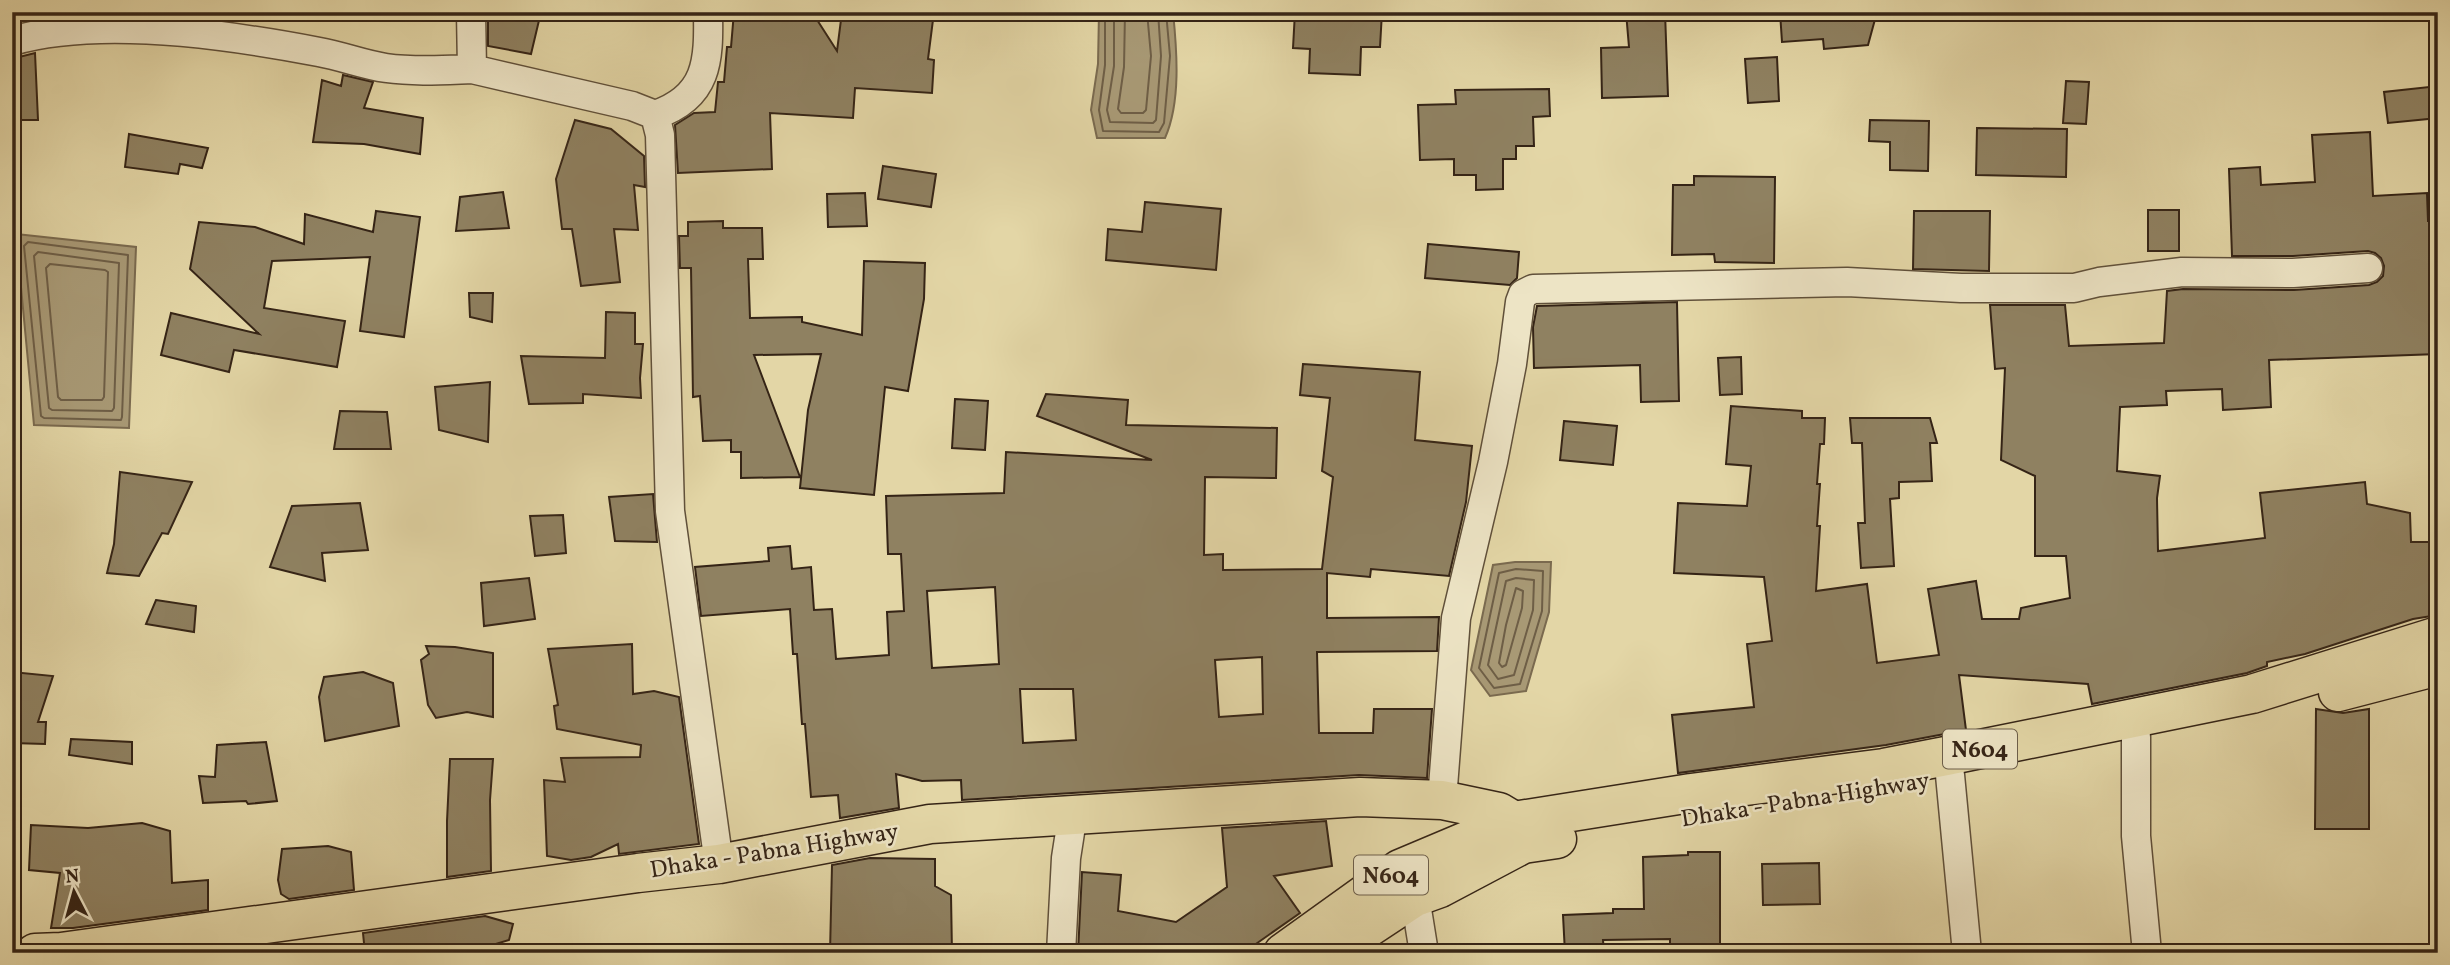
<svg xmlns="http://www.w3.org/2000/svg" width="2450" height="965" viewBox="0 0 2450 965" font-family="Vollkorn,serif">
  <rect width="100%" height="100%" fill="#e3d6a6"/>
  <filter id="stains"><feTurbulence type="fractalNoise" baseFrequency=".00286" numOctaves="4"/><feColorMatrix values="0 0 0 0 .2 0 0 0 0 .09 0 0 0 0 .02 0 0 0 .5 -.17"/></filter>
  <radialGradient id="worn" r=".72"><stop offset=".6" stop-color="#630" stop-opacity="0"/><stop offset="1" stop-color="#630" stop-opacity=".3"/></radialGradient>
  <path fill="#a89975" stroke="#7a6a4f" stroke-width="2" d="M 1099,12 L 1173,12 C 1177,51 1181,102 1165,138 L 1097,138 L 1091,110 L 1098,64 Z
    M 16,234 L 136,247 L 129,428 L 34,425 Z
    M 1515,562 L 1551,562 L 1549,612 L 1526,691 L 1490,696 L 1471,670 L 1493,565 Z"/>
  <g fill="none" stroke-linecap="round" stroke-linejoin="round">
    <path stroke="#6e5e46" stroke-width="2" d="M 1105,12 L 1105,65 L 1099,110 L 1103,131 L 1159,132 L 1164,123 L 1170,56 L 1166,12
      M 1114,12 L 1114,66 L 1107,110 L 1110,122 L 1153,123 L 1156,120 L 1161,56 L 1158,12
      M 1125,12 L 1124,67 L 1118,109 L 1121,113 L 1143,113 L 1146,110 L 1151,56 L 1147,12
      M 28,242 L 128,255 L 122,417 L 121,420 L 44,418 L 41,416 L 24,246 Z
      M 38,252 L 119,263 L 114,408 L 112,411 L 52,410 L 49,408 L 34,256 Z
      M 50,264 L 105,270 L 108,272 L 104,397 L 102,400 L 61,400 L 58,397 L 46,268 Z
      M 1516,569 L 1543,571 L 1542,611 L 1520,684 L 1494,688 L 1479,668 L 1499,573 Z
      M 1516,578 L 1534,580 L 1533,610 L 1514,675 L 1498,679 L 1488,665 L 1506,581 Z
      M 1516,588 L 1523,591 L 1522,608 L 1506,665 L 1502,667 L 1499,663 L 1506,625 Z"/>
  </g>
  <path fill="#8f8161" stroke="#352416" stroke-width="2" fill-rule="evenodd" d="M 488,12 L 541,12 L 531,54 L 488,46 Z
    M 734,12 L 812,12 L 837,51 L 842,12 L 934,12 L 928,59 L 934,60 L 932,93 L 855,88 L 853,118 L 770,113 L 772,169 L 678,173 L 675,125 L 694,113 L 715,112 L 718,82 L 724,82 L 727,47 L 731,47 Z
    M 1295,12 L 1382,12 L 1380,47 L 1361,47 L 1360,75 L 1309,73 L 1310,49 L 1293,48 Z
    M 1626,12 L 1665,12 L 1668,96 L 1602,98 L 1601,48 L 1629,47 Z
    M 1780,12 L 1877,12 L 1868,45 L 1824,49 L 1823,39 L 1782,42 Z
    M 35,53 L 38,120 L 12,120 L 12,73 L 17,72 L 19,57 Z
    M 1777,57 L 1779,101 L 1748,103 L 1745,59 Z
    M 343,75 L 373,82 L 364,108 L 423,118 L 420,154 L 364,144 L 313,142 L 322,80 L 341,86 Z
    M 2066,81 L 2089,82 L 2086,124 L 2063,123 Z
    M 2438,86 L 2438,118 L 2388,123 L 2384,92 Z
    M 1549,89 L 1550,116 L 1533,117 L 1534,146 L 1516,146 L 1516,159 L 1503,159 L 1503,189 L 1476,190 L 1476,175 L 1454,175 L 1454,159 L 1420,160 L 1418,105 L 1456,104 L 1455,90 Z
    M 575,120 L 611,129 L 644,156 L 645,187 L 634,185 L 638,230 L 614,229 L 620,282 L 581,286 L 572,229 L 562,229 L 556,179 Z
    M 1870,120 L 1929,121 L 1928,171 L 1890,170 L 1890,142 L 1869,141 Z
    M 1977,128 L 2067,129 L 2066,177 L 1976,175 Z
    M 2370,132 L 2373,196 L 2427,193 L 2428,221 L 2438,221 L 2438,354 L 2269,360 L 2271,407 L 2223,410 L 2222,389 L 2166,391 L 2167,405 L 2120,407 L 2117,471 L 2160,476 L 2157,498 L 2158,551 L 2265,538 L 2260,493 L 2365,482 L 2367,504 L 2410,513 L 2411,542 L 2438,542 L 2438,615 L 2413,619 L 2305,654 L 2267,662 L 2267,666 L 2247,673 L 2092,704 L 2088,684 L 1959,675 L 1966,730 L 1886,745 L 1678,773 L 1672,715 L 1754,707 L 1747,644 L 1772,641 L 1764,577 L 1674,573 L 1678,503 L 1747,506 L 1751,466 L 1726,464 L 1731,406 L 1802,411 L 1802,418 L 1825,418 L 1824,444 L 1820,444 L 1817,484 L 1820,484 L 1817,526 L 1820,526 L 1816,591 L 1867,584 L 1877,663 L 1939,655 L 1928,589 L 1976,581 L 1982,619 L 2019,619 L 2021,608 L 2070,598 L 2066,556 L 2035,556 L 2035,476 L 2001,460 L 2005,368 L 1995,369 L 1990,305 L 2065,305 L 2069,346 L 2164,343 L 2167,291 L 2183,289 L 2294,290 L 2369,285 L 2377,282 L 2383,276 L 2384,266 L 2381,258 L 2375,253 L 2368,251 L 2293,256 L 2232,256 L 2229,169 L 2260,167 L 2261,185 L 2315,182 L 2312,135 Z
    M 129,134 L 208,148 L 202,168 L 180,164 L 178,174 L 125,167 Z
    M 883,166 L 936,174 L 931,207 L 878,199 Z
    M 1694,176 L 1775,177 L 1774,263 L 1715,262 L 1714,254 L 1672,255 L 1673,185 L 1694,185 Z
    M 503,192 L 509,228 L 456,231 L 460,197 Z
    M 865,193 L 867,226 L 828,227 L 827,194 Z
    M 1145,202 L 1221,209 L 1216,270 L 1106,260 L 1108,229 L 1142,232 Z
    M 2148,210 L 2179,210 L 2179,251 L 2148,251 Z
    M 376,211 L 420,217 L 404,337 L 360,331 L 370,257 L 272,261 L 264,308 L 345,321 L 337,367 L 234,350 L 229,372 L 161,355 L 171,313 L 259,334 L 190,269 L 199,222 L 255,227 L 304,244 L 305,214 L 373,232 Z
    M 1914,211 L 1990,211 L 1989,271 L 1913,269 Z
    M 723,221 L 723,228 L 762,228 L 763,259 L 748,259 L 750,318 L 802,317 L 802,322 L 862,335 L 864,261 L 925,263 L 924,299 L 908,391 L 885,387 L 874,495 L 800,488 L 808,410 L 821,354 L 754,355 L 800,477 L 741,478 L 741,452 L 731,452 L 731,440 L 703,441 L 700,396 L 693,397 L 691,268 L 680,268 L 679,236 L 688,236 L 688,222 Z
    M 1428,244 L 1519,252 L 1517,278 L 1510,285 L 1425,278 Z
    M 469,293 L 493,293 L 492,322 L 470,317 Z
    M 1677,302 L 1679,401 L 1641,402 L 1640,365 L 1534,368 L 1533,327 L 1537,306 Z
    M 606,312 L 635,313 L 635,344 L 643,344 L 640,378 L 641,398 L 583,394 L 583,403 L 529,404 L 521,356 L 605,358 Z
    M 1741,357 L 1742,394 L 1720,395 L 1718,358 Z
    M 1303,364 L 1420,372 L 1415,440 L 1472,446 L 1466,502 L 1449,576 L 1371,569 L 1370,577 L 1327,573 L 1327,618 L 1439,617 L 1437,651 L 1317,652 L 1319,733 L 1373,733 L 1374,709 L 1432,709 L 1427,778 L 1359,775 L 962,800 L 961,780 L 922,781 L 896,774 L 899,808 L 840,818 L 838,795 L 811,797 L 805,724 L 802,724 L 797,654 L 793,654 L 790,609 L 701,616 L 695,567 L 769,561 L 768,548 L 790,546 L 792,569 L 811,567 L 814,610 L 832,609 L 836,659 L 889,655 L 887,612 L 904,611 L 901,554 L 888,554 L 886,496 L 1004,493 L 1006,452 L 1152,460 L 1037,416 L 1046,394 L 1128,400 L 1126,425 L 1277,428 L 1276,478 L 1205,477 L 1204,555 L 1223,554 L 1223,570 L 1322,569 L 1333,477 L 1322,471 L 1330,398 L 1300,395 ZM 995,587 L 999,664 L 932,668 L 927,591 ZM 1262,657 L 1263,714 L 1219,717 L 1215,660 ZM 1020,689 L 1073,689 L 1076,740 L 1023,743 Z
    M 490,382 L 488,442 L 439,430 L 435,387 Z
    M 955,399 L 988,401 L 985,450 L 952,448 Z
    M 340,411 L 387,412 L 391,449 L 334,449 Z
    M 1850,418 L 1930,418 L 1937,443 L 1930,443 L 1932,481 L 1899,482 L 1899,498 L 1890,499 L 1894,566 L 1861,568 L 1858,523 L 1865,523 L 1862,443 L 1852,443 Z
    M 1564,421 L 1617,426 L 1613,465 L 1560,460 Z
    M 120,472 L 192,482 L 168,534 L 162,533 L 139,576 L 107,573 L 114,544 Z
    M 653,494 L 657,542 L 615,541 L 609,497 Z
    M 360,503 L 368,550 L 322,553 L 325,581 L 270,567 L 292,506 Z
    M 563,515 L 566,553 L 535,556 L 530,516 Z
    M 529,578 L 535,619 L 484,626 L 481,583 Z
    M 156,600 L 196,606 L 194,632 L 146,624 Z
    M 632,644 L 633,694 L 654,691 L 679,697 L 699,844 L 619,854 L 618,844 L 591,857 L 571,860 L 547,856 L 544,780 L 565,782 L 561,758 L 640,757 L 641,745 L 557,729 L 554,706 L 558,705 L 548,649 Z
    M 426,646 L 455,647 L 493,653 L 493,717 L 467,712 L 436,718 L 428,705 L 421,660 L 429,654 Z
    M 12,672 L 53,676 L 38,722 L 46,722 L 45,744 L 12,743 Z
    M 363,672 L 393,683 L 399,726 L 325,741 L 319,697 L 324,677 Z
    M 2316,709 L 2343,713 L 2369,709 L 2369,829 L 2315,829 Z
    M 71,739 L 132,742 L 132,764 L 69,755 Z
    M 266,742 L 277,801 L 248,804 L 246,801 L 203,803 L 199,776 L 215,777 L 217,745 Z
    M 450,759 L 493,759 L 490,800 L 491,871 L 447,877 L 447,821 Z
    M 1326,821 L 1332,866 L 1274,876 L 1300,913 L 1243,953 L 1078,953 L 1082,872 L 1121,875 L 1118,911 L 1176,922 L 1227,887 L 1222,828 Z
    M 142,823 L 170,831 L 172,883 L 208,880 L 208,910 L 73,928 L 51,928 L 60,873 L 29,870 L 31,825 L 88,828 Z
    M 328,846 L 351,852 L 354,890 L 289,899 L 281,894 L 278,880 L 282,849 Z
    M 1688,852 L 1720,852 L 1720,953 L 1670,953 L 1670,939 L 1603,940 L 1604,953 L 1565,953 L 1563,915 L 1613,913 L 1613,909 L 1644,909 L 1643,857 L 1688,855 Z
    M 870,858 L 935,859 L 935,886 L 951,895 L 952,953 L 830,953 L 832,865 Z
    M 1819,863 L 1820,904 L 1763,905 L 1762,864 Z
    M 485,916 L 513,924 L 509,940 L 489,946 L 488,953 L 365,953 L 363,933 Z"/>
  <g fill="none" stroke-linecap="round" stroke-linejoin="round">
    <g stroke="#60503a" stroke-width="31">
      <path id="minor" d="M 471,12 L 472,69 L 632,106 L 655,115 L 660,135 L 670,511 L 719,864
        M 12,41 C 98,16 231,35 319,52 C 342,56 364,65 386,68 C 414,72 444,70 472,69
        M 655,115 C 708,97 709,61 708,12
        M 2136,737 L 2136,836 L 2147,953
        M 1950,775 L 1967,953
        M 1442,800 L 1456,618 L 1493,462 L 1512,364 L 1520,302 L 1523,294 L 1533,289 L 1847,282 L 1961,288 L 2074,288 L 2099,282 L 2182,272 L 2293,273 L 2368,268
        M 1415,897 L 1424,953
        M 1061,953 L 1066,858 L 1073,813"/>
    </g>
    <g stroke="#352416" stroke-width="41">
      <path id="primary" d="M 35,953 L 61,952 L 638,873 L 719,864 L 930,824 L 1360,797 L 1442,800 L 1499,812 L 1514,821 L 1523,844"/>
    </g>
    <g stroke="#352416" stroke-width="41">
      <path id="trunk" d="M 2338,692 L 2438,666
        M 1283,953 L 1400,869 L 1514,821 L 1691,793 L 1884,768 L 1946,756 L 2252,694 L 2438,636
        M 1330,953 L 1415,897 L 1440,888 L 1523,844 L 1557,839"/>
    </g>
    <use href="#minor" stroke="#ede4c5" stroke-width="28"/>
    <use href="#primary" stroke="#e3d6a6" stroke-width="38"/>
    <use href="#trunk" stroke="#e3d6a6" stroke-width="38"/>
  </g>
  <g text-anchor="middle" stroke-width="5" stroke-linejoin="round" paint-order="stroke">
    <g fill="#ede4c5" stroke="#6c5e4a" stroke-width="2">
      <rect x="1943" y="729.5" width="74" height="39" rx="5"/>
      <rect x="1354" y="855.5" width="74" height="39" rx="5"/>
    </g>
    <g font-size="23" font-weight="bold" fill="#352416">
      <text x="1980" y="757">N604</text>
      <text x="1391" y="883">N604</text>
    </g>
    <g font-size="24" fill="#352416" stroke="#ede4c5">
      <text transform="translate(1805 799) rotate(-9)" y="8">Dhaka - Pabna Highway</text>
      <text transform="translate(774 850) rotate(-9)" y="8">Dhaka - Pabna Highway</text>
    </g>
  </g>
  <rect width="2450" height="965" fill="none" stroke="#e3d6a6" stroke-width="42"/>
  <rect x="14" y="14" width="2422" height="937" fill="none" stroke="#352416" stroke-width="3.5"/>
  <rect x="21" y="21" width="2408" height="923" fill="none" stroke="#352416" stroke-width="2"/>
  <g transform="translate(74 892) rotate(354)" stroke="#ede4c5" stroke-width="5" paint-order="stroke">
  <path d="M0-5L12 26L0 18L-12 26Z" fill="#352416"/>
  <text y="-10" font-size="19" font-weight="bold" text-anchor="middle" fill="#352416">N</text>
  </g>
  <rect width="100%" height="100%" filter="url(#stains)"/>
  <rect width="100%" height="100%" fill="url(#worn)"/>
</svg>
